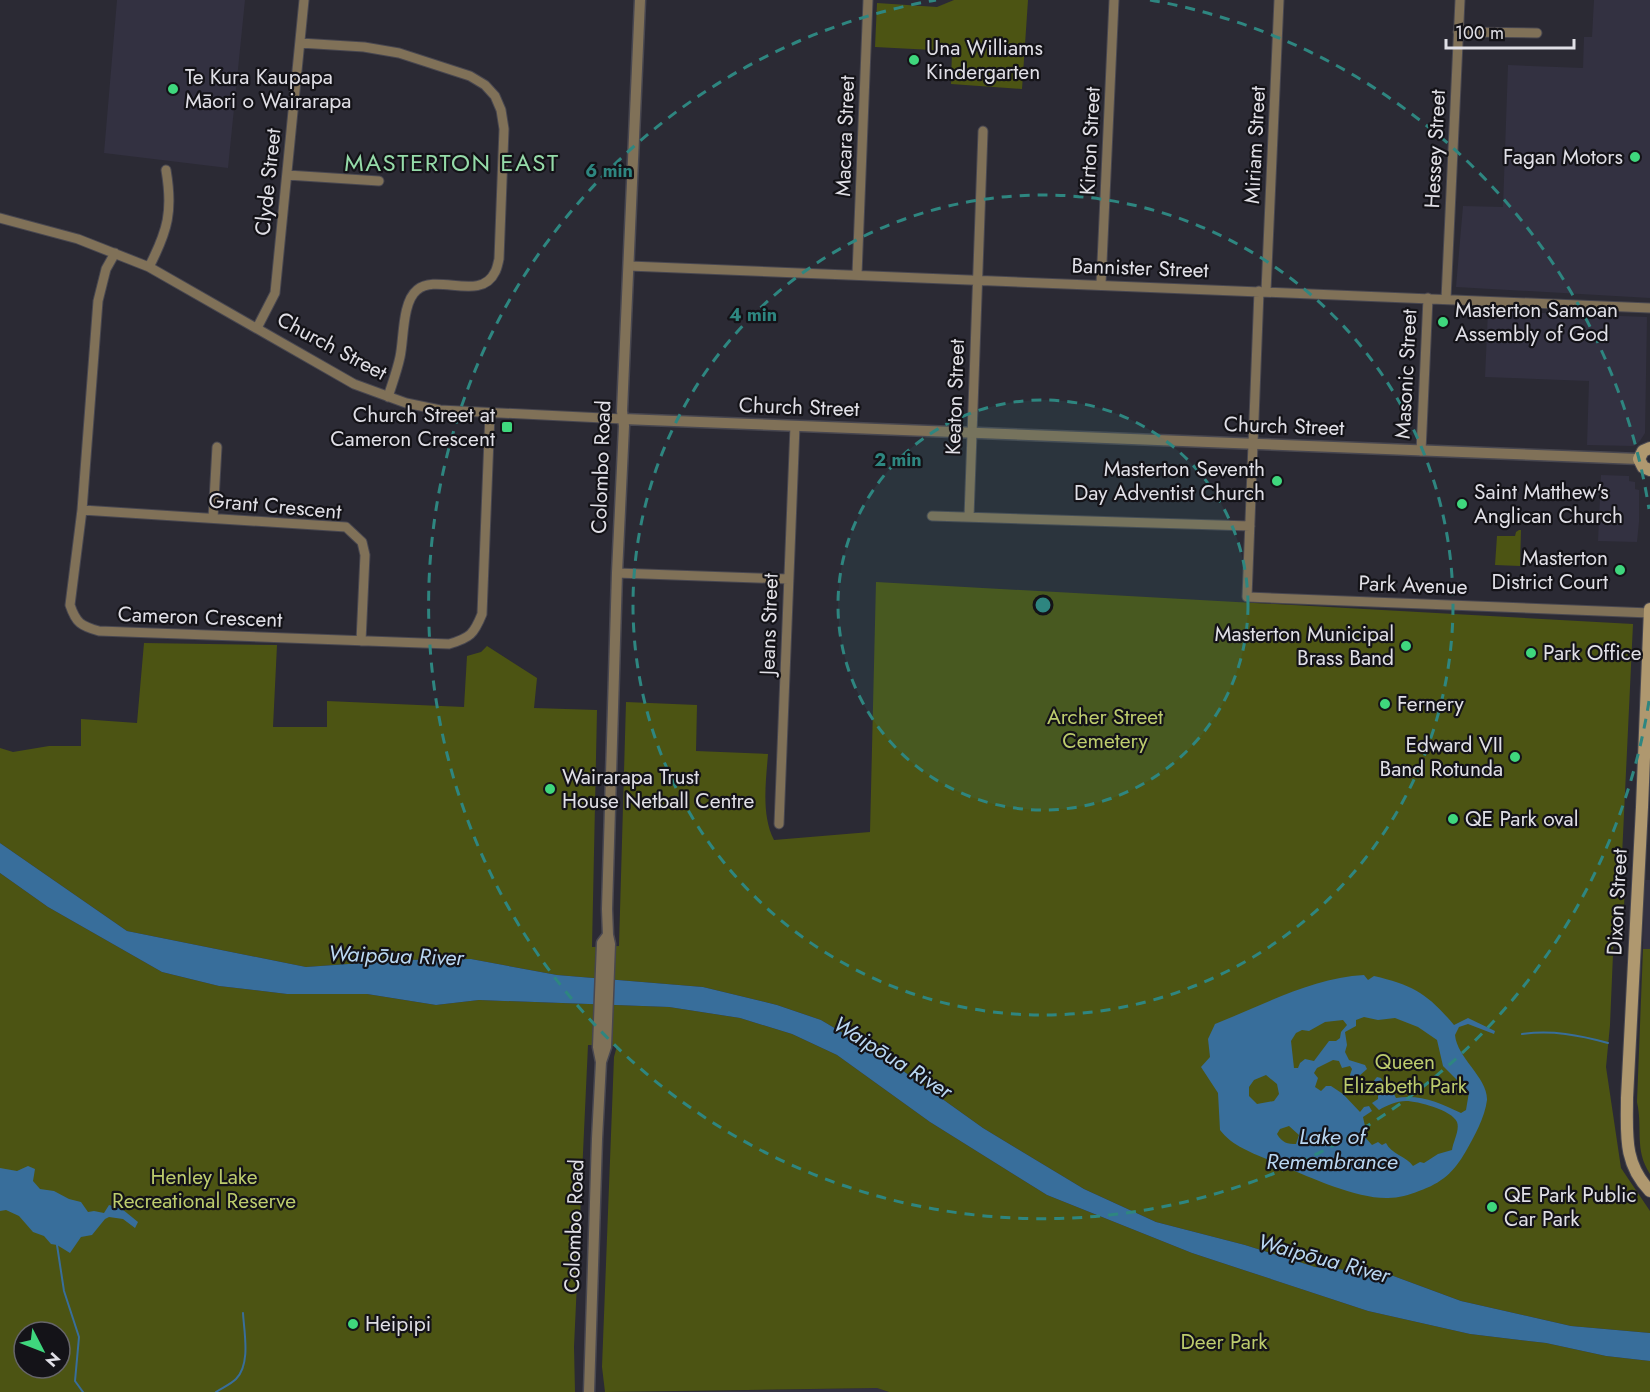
<svg xmlns="http://www.w3.org/2000/svg" width="1650" height="1392" viewBox="0 0 1650 1392" font-family="Jost,sans-serif">
  <rect width="100%" height="100%" fill="#2b2a34"/>
  <path fill="#333141" d="M 117,0 L 245,0 L 228,168 L 104,153 Z
    M 1594,0 L 1650,0 L 1650,298 L 1456,287 L 1463,206 L 1503,207 L 1508,65 L 1583,68 L 1584,37 L 1592,37 Z
    M 1488,311 L 1647,317 L 1645,433 L 1640,441 L 1634,446 L 1587,445 L 1589,381 L 1485,377 Z
    M 1601,475 L 1629,476 L 1629,481 L 1635,482 L 1635,489 L 1639,490 L 1639,522 L 1637,542 L 1598,541 Z
    M 1644,880 L 1650,880 L 1650,949 L 1643,949 Z
    M 877,1388 L 889,1392 L 683,1392 Z"/>
  <path fill="#4c5413" fill-rule="evenodd" d="M 954,0 L 1028,0 L 1022,89 L 951,84 L 952,51 L 875,47 L 877,3 L 937,7 Z
    M 1519,530 L 1521,530 L 1520,566 L 1495,565 L 1497,536 L 1515,536 L 1516,532 Z
    M 876,582 L 1633,624 L 1621,877 L 1625,882 L 1624,907 L 1615,907 L 1610,1025 L 1606,1067 L 1621,1168 L 1650,1211 L 1650,1333 L 1571,1326 L 1461,1301 L 1388,1274 L 1315,1267 L 1245,1245 L 1156,1222 L 1084,1189 L 983,1128 L 885,1058 L 821,1020 L 777,1005 L 703,987 L 557,975 L 471,959 L 405,960 L 306,967 L 127,931 L 0,843 L 0,748 L 13,752 L 49,746 L 81,746 L 81,719 L 137,723 L 144,643 L 277,645 L 273,727 L 327,727 L 327,701 L 464,707 L 467,656 L 481,652 L 487,646 L 537,678 L 534,708 L 597,710 L 592,947 L 619,946 L 626,702 L 697,705 L 696,751 L 768,754 C 766,781 761,815 774,840 L 870,832 Z
    M 0,873 L 48,907 L 162,972 L 219,986 L 287,994 L 367,994 L 436,1005 L 479,1000 L 669,1007 L 740,1018 L 792,1034 L 837,1055 L 930,1122 L 1047,1195 L 1192,1253 L 1368,1311 L 1470,1334 L 1546,1343 L 1606,1356 L 1650,1361 L 1650,1392 L 889,1392 L 877,1388 L 605,1392 L 602,1367 L 614,1057 L 617,1046 L 588,1045 L 574,1347 L 575,1392 L 0,1392 ZM 24,1332 L 60,1332 L 60,1368 L 24,1368 Z
    M 1643,949 L 1650,949 L 1650,1174 C 1634,1149 1643,1129 1637,1102 Z"/>
  <path fill="#386e9b" fill-rule="evenodd" d="M 0,843 L 127,931 L 306,967 L 405,960 L 471,959 L 557,975 L 703,987 L 777,1005 L 821,1020 L 885,1058 L 983,1128 L 1084,1189 L 1156,1222 L 1245,1245 L 1315,1267 L 1388,1274 L 1461,1301 L 1571,1326 L 1650,1333 L 1650,1361 L 1606,1356 L 1546,1343 L 1470,1334 L 1368,1311 L 1192,1253 L 1047,1195 L 930,1122 L 837,1055 L 792,1034 L 740,1018 L 669,1007 L 479,1000 L 436,1005 L 367,994 L 287,994 L 219,986 L 162,972 L 48,907 L 0,873 Z
    M 1364,975 L 1368,980 L 1374,976 C 1413,985 1428,994 1454,1025 L 1468,1018 L 1495,1031 L 1494,1034 L 1468,1024 L 1459,1027 L 1455,1035 C 1457,1058 1488,1078 1487,1100 C 1485,1117 1474,1137 1466,1151 C 1454,1172 1442,1183 1419,1191 C 1409,1195 1399,1198 1388,1198 C 1358,1199 1311,1178 1283,1166 C 1262,1156 1234,1149 1220,1130 L 1218,1093 L 1201,1067 L 1210,1057 L 1208,1039 L 1215,1024 C 1263,1005 1312,978 1364,975 ZM 1364,1017 L 1378,1020 L 1395,1018 L 1418,1027 L 1437,1040 L 1443,1066 L 1469,1092 L 1466,1110 L 1461,1113 C 1440,1103 1420,1094 1396,1098 L 1394,1094 L 1388,1092 L 1381,1078 L 1377,1077 L 1372,1083 L 1378,1086 L 1378,1099 L 1372,1103 L 1379,1110 C 1385,1106 1397,1101 1406,1101 C 1417,1101 1452,1110 1457,1122 C 1460,1130 1453,1142 1452,1150 L 1438,1154 L 1424,1163 L 1420,1162 L 1413,1166 C 1406,1156 1391,1154 1386,1143 L 1382,1145 L 1378,1142 L 1372,1145 L 1364,1136 L 1366,1131 L 1363,1117 L 1372,1111 L 1369,1106 L 1364,1107 L 1360,1112 L 1343,1094 L 1331,1086 L 1326,1086 L 1321,1091 L 1315,1087 L 1318,1078 L 1314,1073 L 1317,1068 L 1333,1060 L 1339,1061 L 1342,1068 L 1350,1066 L 1352,1069 L 1349,1078 L 1358,1077 L 1367,1069 L 1365,1065 L 1349,1060 L 1345,1052 L 1347,1045 L 1345,1032 L 1356,1026 L 1356,1020 ZM 1343,1020 L 1347,1025 L 1341,1032 L 1340,1038 L 1336,1041 L 1329,1041 L 1314,1061 L 1305,1059 L 1300,1063 L 1298,1068 L 1294,1068 L 1291,1041 L 1296,1033 L 1302,1030 L 1309,1031 L 1325,1022 ZM 1266,1075 L 1277,1084 L 1279,1094 L 1274,1101 L 1257,1104 L 1249,1096 L 1249,1087 L 1254,1080 ZM 1289,1126 L 1299,1135 L 1296,1144 C 1288,1144 1282,1143 1277,1134 L 1280,1129 Z
    M 28,1166 L 35,1169 L 33,1181 L 40,1189 L 54,1191 L 69,1199 L 81,1202 L 88,1212 L 94,1211 L 104,1213 L 109,1205 L 122,1209 L 138,1222 L 135,1228 L 123,1219 L 109,1217 L 105,1219 L 92,1235 L 81,1237 L 70,1253 L 57,1245 L 51,1244 L 44,1236 L 33,1232 L 19,1216 L 6,1210 L 0,1211 L 0,1168 L 17,1171 Z"/>
  <g fill="none" stroke-linecap="round" stroke-linejoin="round">
    <path stroke="#386e9b" stroke-width="2" d="M 1522,1034 C 1552,1030 1579,1035 1608,1043
      M 57,1245 L 64,1291 L 79,1337 L 75,1381 L 83,1392
      M 216,1392 C 222,1388 231,1384 236,1379 C 251,1364 244,1332 243,1313"/>
    <g stroke="#484750" stroke-width="11">
      <path id="minor" d="M 1458,32 L 1537,33
        M 300,43 L 364,47 L 399,53 L 470,76 L 485,85 L 495,96 L 501,110 L 504,129 L 499,259 C 498,263 497,269 495,272 C 481,302 437,273 417,290 C 402,302 404,339 400,357 C 397,371 392,384 388,397
        M 287,175 L 379,181
        M 0,218 L 78,239 L 149,267 L 354,384 L 406,403 L 440,410 L 623,419
        M 115,253 L 106,269 L 98,301 L 82,510 L 70,605 C 76,623 81,626 99,631 L 449,644 C 470,638 474,634 482,614 L 490,413
        M 629,266 L 1650,308
        M 149,267 C 168,230 173,211 166,170
        M 857,274 L 868,0
        M 1101,284 L 1114,0
        M 1259,291 L 1247,597 L 1650,613
        M 1266,291 L 1279,0
        M 1446,299 L 1460,0
        M 257,328 L 275,293 L 304,0
        M 1421,451 L 1428,298
        M 82,510 L 346,527 L 362,542 L 365,555 L 361,641
        M 932,516 L 1250,526
        M 969,517 L 983,131
        M 213,518 L 217,447
        M 617,573 L 788,579
        M 779,824 L 795,426"/>
    </g>
    <g stroke="#484750" stroke-width="13">
      <path id="tertiary" d="M 623,419 L 1639,459
        M 601,1062 L 598,1047 L 602,943 L 608,935
        M 589,1392 L 597,1139 L 601,1062 L 606,1047 L 610,944 L 608,935 L 607,909 L 617,573 L 624,426 L 622,411 L 640,0"/>
    </g>
    <g stroke="#484750" stroke-width="14">
      <path id="secondary" d="M 1650,448 L 1643,451 L 1639,459 L 1643,467 L 1650,470
        M 1650,609 L 1642,807 L 1627,1098 C 1627,1134 1623,1163 1650,1191"/>
    </g>
    <use href="#minor" stroke="#807158" stroke-width="9"/>
    <use href="#tertiary" stroke="#807158" stroke-width="10"/>
    <use href="#secondary" stroke="#af986f" stroke-width="12"/>
  </g>
  <circle cx="1043" cy="605" r="205" fill="#2e8680" fill-opacity=".12"/>
  <g fill="none" stroke="#2e8680" stroke-width="3" stroke-dasharray="10 8">
    <circle cx="1043" cy="605" r="205"/>
    <circle cx="1043" cy="605" r="410"/>
    <path d="M1649 701A614 614 0 1 1 936 0M1150 0A614 614 0 0 1 1649 509"/>
  </g>
  <g fill="#3fd77d" stroke="#141318" stroke-width="2">
    <circle cx="914" cy="60" r="6"/>
    <circle cx="173" cy="89" r="6"/>
    <circle cx="1635" cy="157" r="6"/>
    <circle cx="1443" cy="322" r="6"/>
    <rect x="501" y="421" width="12" height="12" rx="3"/>
    <circle cx="1277" cy="481" r="6"/>
    <circle cx="1462" cy="504" r="6"/>
    <circle cx="1620" cy="570" r="6"/>
    <circle cx="1406" cy="646" r="6"/>
    <circle cx="1531" cy="653" r="6"/>
    <circle cx="1385" cy="704" r="6"/>
    <circle cx="1515" cy="757" r="6"/>
    <circle cx="550" cy="789" r="6"/>
    <circle cx="1453" cy="819" r="6"/>
    <circle cx="1492" cy="1207" r="6"/>
    <circle cx="353" cy="1324" r="6"/>
  </g>
  <g text-anchor="middle" stroke-width="4.5" stroke-linejoin="round" paint-order="stroke">
    <g font-size="21" fill="#e0dfe6" stroke="#141318" text-anchor="start">
      <text x="926" y="55">Una Williams<tspan x="926" dy="24">Kindergarten</tspan></text>
      <text x="185" y="84">Te Kura Kaupapa<tspan x="185" dy="24">Māori o Wairarapa</tspan></text>
      <text x="1623" y="164" text-anchor="end">Fagan Motors</text>
      <text x="1455" y="317">Masterton Samoan<tspan x="1455" dy="24">Assembly of God</tspan></text>
      <text x="495" y="422" text-anchor="end">Church Street at<tspan x="495" dy="24">Cameron Crescent</tspan></text>
      <text x="1265" y="476" text-anchor="end">Masterton Seventh<tspan x="1265" dy="24">Day Adventist Church</tspan></text>
      <text x="1474" y="499">Saint Matthew's<tspan x="1474" dy="24">Anglican Church</tspan></text>
      <text x="1608" y="565" text-anchor="end">Masterton<tspan x="1608" dy="24">District Court</tspan></text>
      <text x="1394" y="641" text-anchor="end">Masterton Municipal<tspan x="1394" dy="24">Brass Band</tspan></text>
      <text x="1543" y="660">Park Office</text>
      <text x="1397" y="711">Fernery</text>
      <text x="1503" y="752" text-anchor="end">Edward VII<tspan x="1503" dy="24">Band Rotunda</tspan></text>
      <text x="562" y="784">Wairarapa Trust<tspan x="562" dy="24">House Netball Centre</tspan></text>
      <text x="1465" y="826">QE Park oval</text>
      <text x="1504" y="1202">QE Park Public<tspan x="1504" dy="24">Car Park</tspan></text>
      <text x="365" y="1331">Heipipi</text>
    </g>
    <g font-size="21" fill="#e0dfe6" stroke="#141318">
      <text transform="translate(845 136) rotate(-88)" y="7">Macara Street</text>
      <text transform="translate(1090 141) rotate(-87)" y="7">Kirton Street</text>
      <text transform="translate(1255 145) rotate(-87)" y="7">Miriam Street</text>
      <text transform="translate(1435 149) rotate(-87)" y="7">Hessey Street</text>
      <text transform="translate(268 182) rotate(-84)" y="7">Clyde Street</text>
      <text transform="translate(1140 268) rotate(2)" y="7">Bannister Street</text>
      <text transform="translate(332 346) rotate(28)" y="7">Church Street</text>
      <text transform="translate(1406 374) rotate(-87)" y="7">Masonic Street</text>
      <text transform="translate(955 397) rotate(-88)" y="7">Keaton Street</text>
      <text transform="translate(799 407) rotate(2)" y="7">Church Street</text>
      <text transform="translate(1284 426) rotate(2)" y="7">Church Street</text>
      <text transform="translate(601 467) rotate(-88)" y="7">Colombo Road</text>
      <text transform="translate(275 506) rotate(5)" y="7">Grant Crescent</text>
      <text transform="translate(1413 585) rotate(2)" y="7">Park Avenue</text>
      <text transform="translate(200 617) rotate(2)" y="7">Cameron Crescent</text>
      <text transform="translate(769 624) rotate(-88)" y="7">Jeans Street</text>
      <text transform="translate(1617 902) rotate(-87)" y="7">Dixon Street</text>
      <text transform="translate(574 1226) rotate(-88)" y="7">Colombo Road</text>
    </g>
    <g font-size="21" fill="#bdcc6d" stroke="#141318">
      <text x="1105" y="724">Archer Street<tspan x="1105" dy="24">Cemetery</tspan></text>
      <text x="1405" y="1069">Queen<tspan x="1405" dy="24">Elizabeth Park</tspan></text>
      <text x="204" y="1184">Henley Lake<tspan x="204" dy="24">Recreational Reserve</tspan></text>
      <text x="1224" y="1349">Deer Park</text>
    </g>
    <g font-size="22" font-style="italic" fill="#bad7f2" stroke="#141318">
      <text transform="translate(396 955) rotate(2)" y="8">Waipōua River</text>
      <text transform="translate(893 1057) rotate(32)" y="8">Waipōua River</text>
      <text x="1332" y="1144">Lake of<tspan x="1332" dy="25">Remembrance</tspan></text>
      <text transform="translate(1324 1258) rotate(15)" y="8">Waipōua River</text>
    </g>
    <g font-size="24" letter-spacing="1.5" fill="#95dba9" stroke="#141318">
      <text x="452" y="171">MASTERTON EAST</text>
    </g>
  </g>
  <circle cx="1043" cy="605" r="9" fill="#2e8680" stroke="#141318" stroke-width="3"/>
  <g font-size="18" text-anchor="middle" font-weight="bold" fill="#2e8680" stroke="#141318" stroke-width="4.5" stroke-linejoin="round" paint-order="stroke">
    <text x="609" y="177">6 min</text>
    <text x="753" y="321">4 min</text>
    <text x="898" y="466">2 min</text>
  </g>
  <g transform="translate(42 1350) rotate(132)"><circle r="28" fill="#141318" stroke="#66656a" stroke-width="1.5"/>
  <path d="M0-4.5L10 22L0 15L-10 22Z" fill="#3fd77d"/>
  <text y="-9" font-size="16" font-weight="bold" text-anchor="middle" fill="#e0dfe6">N</text>
  </g>
  <path d="M1446 39v9h128v-9" fill="none" stroke="#e0dfe6" stroke-width="3"/>
  <text x="1455" y="39" font-size="18" fill="#e0dfe6" stroke="#141318" stroke-width="4.5" paint-order="stroke">100 m</text>
</svg>
